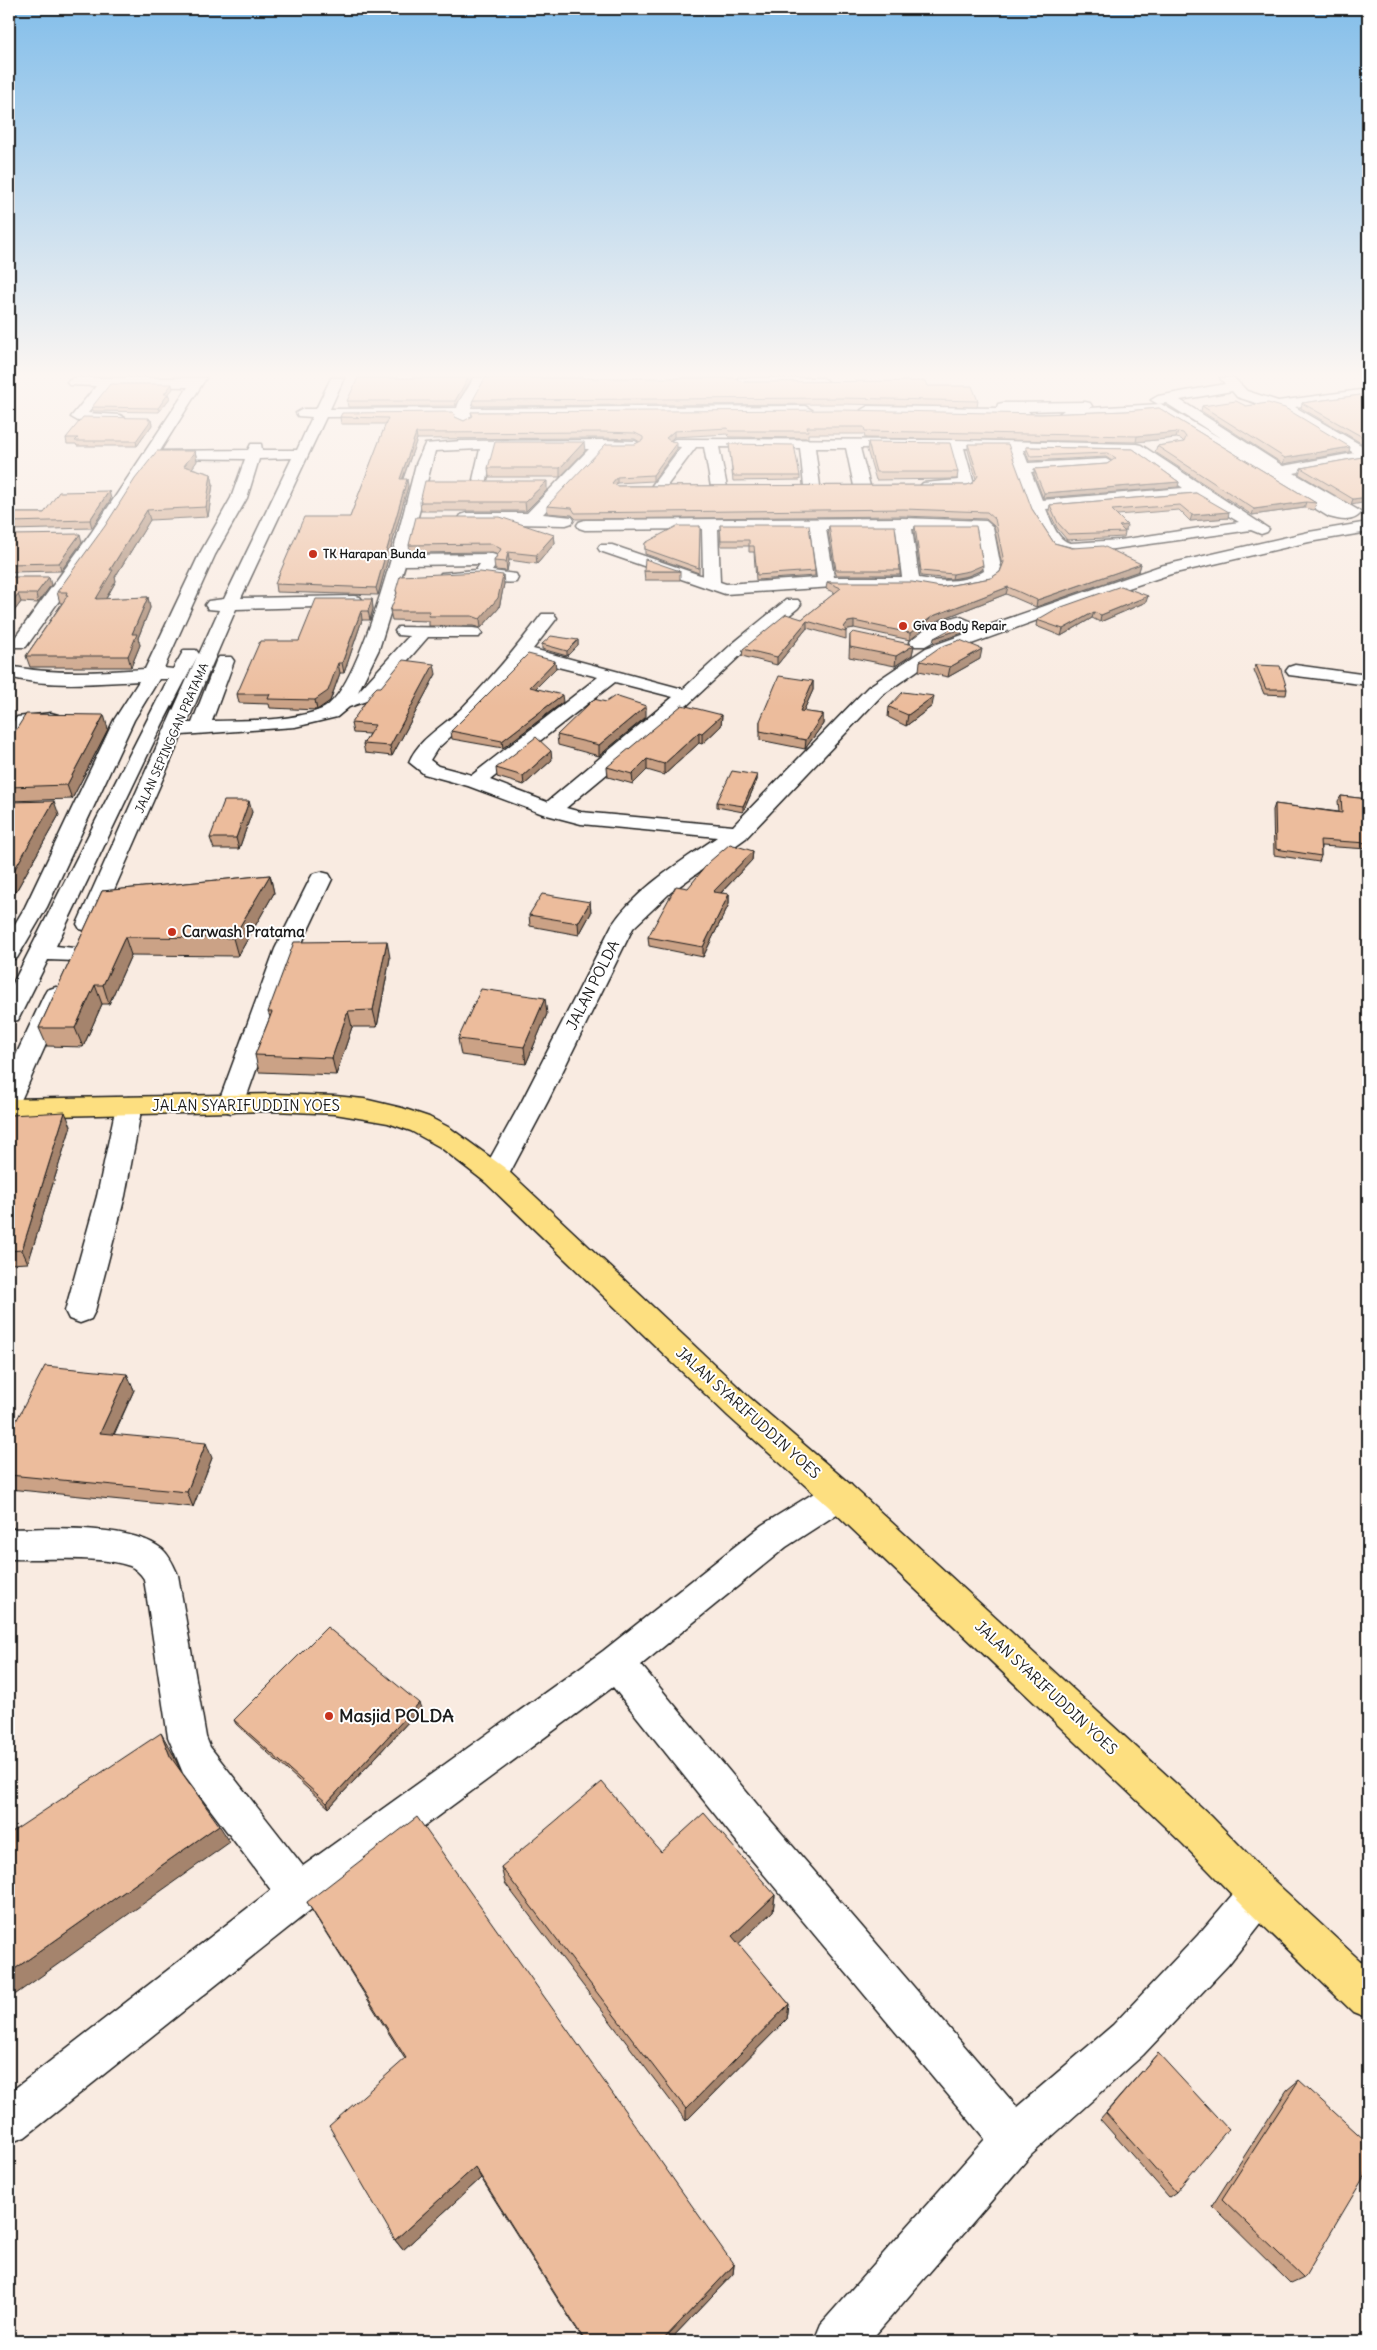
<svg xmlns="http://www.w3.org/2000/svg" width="1377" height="2350" viewBox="0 0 1377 2350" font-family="Delius,sans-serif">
  <rect width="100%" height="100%" fill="#f9ebe1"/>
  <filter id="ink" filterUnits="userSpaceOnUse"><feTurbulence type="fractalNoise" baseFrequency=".02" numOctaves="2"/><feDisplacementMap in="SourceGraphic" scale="10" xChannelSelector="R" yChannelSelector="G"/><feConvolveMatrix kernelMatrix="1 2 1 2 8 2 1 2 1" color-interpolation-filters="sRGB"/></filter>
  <g filter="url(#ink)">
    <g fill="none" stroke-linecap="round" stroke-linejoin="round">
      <g stroke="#1c1c1c" stroke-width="3">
        <path id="minor" d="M 73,378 L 206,378 L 160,451 L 248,450 L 251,444 L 261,444 L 262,450 L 297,450 L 312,417 L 298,416 L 296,413 L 303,409 L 316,409 L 331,378 L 344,378 L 330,409 L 457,408 C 462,392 468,392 473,378 L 486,378 C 482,390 474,396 471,408 L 805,406 L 812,410 L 805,414 L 469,416 L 472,422 L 465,426 L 456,422 L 455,416 L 326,417 L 241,598 L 354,596 L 360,597 L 363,601 L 360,605 L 354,606 L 236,609 L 187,723 L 192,723 L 216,661 L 219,657 L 231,657 L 234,661 L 212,721 C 245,720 291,722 322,709 C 362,692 404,510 416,464 L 425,444 L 461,441 L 602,440 L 635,441 L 642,445 L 635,449 L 605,449 L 543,514 L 572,517 L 574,520 L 572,523 L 566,525 L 467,523 L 461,521 L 459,518 L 461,515 L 467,513 L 527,513 L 589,449 L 494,449 L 486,484 L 479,488 L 472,484 L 480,449 L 435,451 L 408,555 L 492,554 L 498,556 L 500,559 L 492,571 L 516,574 L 518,578 L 516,582 C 504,584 492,580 481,580 C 467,580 454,584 441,581 L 439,577 L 441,573 L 476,570 L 480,564 L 405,565 L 379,649 L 358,692 L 409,636 L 398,635 L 395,631 L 398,627 L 473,628 L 479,629 L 482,633 L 479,637 L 428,637 L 375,698 L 349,707 L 337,717 L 295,727 L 182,735 L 99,924 L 96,929 L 88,931 L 80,929 L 77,924 L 197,657 L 163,723 L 56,946 L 83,949 L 87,954 L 83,959 L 75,961 L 48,960 L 18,1020 L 9,1022 L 9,991 L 168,679 L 159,679 L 134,720 L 47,907 L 17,958 L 9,960 L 9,934 L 25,907 L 114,720 L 139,681 C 98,683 49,688 9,677 L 9,666 C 53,675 100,672 145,669 L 199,555 L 231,498 L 245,459 L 155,458 L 106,535 L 26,647 L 14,647 L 11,643 L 91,533 L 188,387 L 110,386 L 88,413 L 120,415 L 127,419 L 125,422 L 78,421 L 71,417 L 96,386 L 69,385 L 67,382 ZM 292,458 L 224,599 L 208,601 L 205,605 L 208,609 L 219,610 L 199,654 L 196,650 L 184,650 L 173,669 L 164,668 L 215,555 L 247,498 L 259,459 Z
          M 738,378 L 823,378 L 829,382 L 822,386 L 744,386 L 739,385 Z
          M 1220,378 L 1234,378 L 1247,391 L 1278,401 L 1368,389 L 1368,397 L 1295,407 L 1368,449 L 1368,459 L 1294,473 L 1358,510 L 1361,513 C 1353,523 1340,520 1329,517 L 1158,412 L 1066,418 L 1059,414 L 1064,410 L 1028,411 L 1030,413 L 1028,416 L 1023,417 L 868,414 L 861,410 L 868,406 L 997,408 L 998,404 L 1003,403 L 1085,402 L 1090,403 L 1092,406 L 1090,408 L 1161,404 L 1222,439 L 1166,403 L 1158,404 L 1151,400 L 1158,396 L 1225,384 ZM 1232,391 L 1237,397 L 1284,412 L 1354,453 L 1283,466 L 1180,400 Z
          M 675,439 L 956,440 L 1136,444 L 1141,445 L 1269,529 L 1267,532 L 1261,534 L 1251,530 L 1092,552 L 1071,553 L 1054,549 C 1030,522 1021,483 1008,449 L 964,448 L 974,484 L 972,487 L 928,491 L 920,486 L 923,483 L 958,480 L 950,448 L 860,448 L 870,486 L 862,491 L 854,486 L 846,448 L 815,448 L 820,486 L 812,491 L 804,486 L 800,448 L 719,447 L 727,487 L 719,492 L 711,487 L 704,447 L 696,447 L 663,491 L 653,491 L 650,488 L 681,447 L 670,446 L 668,443 ZM 1023,450 L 1133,452 L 1183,488 L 1042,500 L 1031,472 L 1106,467 L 1113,463 L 1106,459 L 1028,463 ZM 1195,496 L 1239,522 L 1120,540 L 1071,543 C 1057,541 1051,520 1046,509 Z
          M 903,518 L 986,521 L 993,527 L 1001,568 L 998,577 L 989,583 L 970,588 L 940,592 L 911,587 L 849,586 L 725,594 L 600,551 L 598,548 L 600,545 L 612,545 L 703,576 L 702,529 L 585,530 L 579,528 L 577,525 L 579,522 L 585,520 ZM 718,529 L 810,529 L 817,578 L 726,584 L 720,582 ZM 826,529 L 896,529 L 902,577 L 834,577 ZM 912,529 L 977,529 L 984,571 C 965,583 941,582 919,578 Z
          M 1368,522 L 1368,532 L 1309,542 L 1171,574 L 1104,596 L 938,656 L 882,695 L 746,838 L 671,892 L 633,928 L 548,1101 L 505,1182 L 495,1185 L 485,1182 L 481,1175 L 522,1101 L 612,925 C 637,888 681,862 717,837 L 581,824 L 543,814 L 468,786 L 424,774 L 409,762 C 419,738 444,726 462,708 C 491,679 517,647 542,614 L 554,614 L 557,618 L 533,649 L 683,689 L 731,645 L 786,600 L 798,600 L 801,604 L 798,608 L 743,653 L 667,724 L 566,808 L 581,812 L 733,826 L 868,687 L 926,648 L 968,633 L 957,628 L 925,646 L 913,646 L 910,642 C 919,629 943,620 958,616 L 984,627 L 1160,566 L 1309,532 ZM 526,659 L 598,677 L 472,775 L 438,766 L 430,760 L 437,749 L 482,708 ZM 615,682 L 673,697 L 547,802 L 490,780 Z
          M 1295,665 L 1368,675 L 1368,685 L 1289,675 L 1286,671 L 1289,667 Z
          M 51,713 L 58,715 L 61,719 L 58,723 L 30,726 L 16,745 L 9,747 L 9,728 L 17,717 Z
          M 321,872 L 329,874 L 332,879 L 299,949 L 244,1104 L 240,1110 L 231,1113 L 222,1110 L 218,1104 L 275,949 L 310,879 L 313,874 Z
          M 56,987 L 65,990 L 68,995 L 22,1098 L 18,1104 L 9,1107 L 9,1070 L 44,995 L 47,990 Z
          M 129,1097 L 138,1100 L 142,1106 L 125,1196 L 95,1311 L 91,1319 L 80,1323 L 69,1319 L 65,1311 L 97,1196 L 116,1106 L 120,1100 Z
          M 839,1480 L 851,1485 L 856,1495 L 851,1505 L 786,1547 L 641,1665 L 765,1814 L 1017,2107 L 1113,2025 L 1198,1935 L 1245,1880 L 1259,1874 L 1273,1880 L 1279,1894 L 1273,1908 L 1228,1965 L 1143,2055 L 1031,2155 L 870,2341 L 814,2341 L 821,2324 L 985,2139 L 737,1842 L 613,1687 L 313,1908 L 25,2137 L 9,2143 L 9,2093 L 271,1890 L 183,1773 L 168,1737 L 144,1579 C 140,1573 136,1569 130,1566 C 98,1555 43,1560 9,1559 L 9,1529 C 48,1528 132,1524 162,1549 C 170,1556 174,1566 178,1575 L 206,1737 L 210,1747 L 303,1866 L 603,1651 L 762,1525 L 827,1485 Z"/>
      </g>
      <g stroke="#1c1c1c" stroke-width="3">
        <path id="highway" d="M 275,1094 L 335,1096 L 364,1099 L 402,1108 L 429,1117 L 450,1128 L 505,1168 L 750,1398 L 851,1485 L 1211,1816 L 1273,1880 L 1368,1968 L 1368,2018 L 1353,2012 L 1245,1908 L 1183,1844 L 827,1505 L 728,1416 L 485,1182 L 440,1147 L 411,1131 L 388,1123 L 335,1114 L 275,1111 L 9,1117 L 9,1099 Z"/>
      </g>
      <use href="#minor" fill="#fff" fill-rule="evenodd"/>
      <use href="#highway" fill="#fddf80" fill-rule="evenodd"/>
    </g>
    <path fill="#cba286" stroke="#1c1c1c" d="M 472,378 L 456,406 L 348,407 L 347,401 Z
      M 738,380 L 744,382 L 927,386 L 978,401 L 977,407 L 842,404 L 474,406 L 473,400 Z
      M 173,389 L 168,394 L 170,398 L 159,412 L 93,411 L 92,407 Z
      M 1368,394 L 1368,447 L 1301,408 L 1302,403 Z
      M 1202,406 L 1246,406 L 1349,452 L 1283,464 L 1201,411 Z
      M 1159,408 L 1316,503 L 1314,510 L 1304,508 L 1252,515 L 1155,452 L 1157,446 L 1184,442 L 1181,439 L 1176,438 L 1136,442 L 865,438 L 864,434 L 808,434 L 808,438 L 729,437 L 728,434 L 674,437 L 670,441 L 677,449 L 653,481 L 617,483 L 615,485 L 617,486 L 967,485 L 973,483 L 976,479 L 968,450 L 968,444 L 1032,509 L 1054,543 L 1141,564 L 1139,571 L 1036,607 L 1006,594 L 932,623 L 910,640 L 854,628 L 848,629 L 846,631 L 846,639 L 807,628 L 777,665 L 742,656 L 743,649 L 802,619 L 835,593 L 826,589 L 827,582 L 941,587 L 991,578 L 1000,572 L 1002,566 L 994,526 L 986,519 L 903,516 L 576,519 L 572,515 L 547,513 L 547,506 L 635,444 L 640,442 L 635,439 L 602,438 L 417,439 L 403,479 L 408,486 L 378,595 L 276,592 L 275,584 L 350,517 L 386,424 L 341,424 L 340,417 L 455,417 L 464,421 L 472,417 L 471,412 L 1041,414 L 1127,411 Z
      M 151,420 L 152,425 L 137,446 L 77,446 L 76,444 L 67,444 L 66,438 Z
      M 868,442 L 958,472 L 957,479 L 876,480 L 867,450 Z
      M 729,444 L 800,476 L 800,480 L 733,481 Z
      M 1026,447 L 1133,449 L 1179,482 L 1178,487 L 1043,498 L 1034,474 L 1034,469 L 1107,464 L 1112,461 L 1106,457 L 1029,461 L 1026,452 Z
      M 195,451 L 197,461 L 192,468 L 211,474 L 213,484 L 208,517 L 150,520 L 115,577 L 116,581 L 106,599 L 148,597 L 150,608 L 138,638 L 140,645 L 131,667 L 30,667 L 26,656 L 62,603 L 60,603 L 57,592 Z
      M 585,451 L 560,477 L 489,477 L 488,468 Z
      M 1368,456 L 1351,505 L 1299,474 L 1301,468 Z
      M 547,490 L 526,511 L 421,511 L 420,502 Z
      M 1196,493 L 1228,518 L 1190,521 L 1179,510 L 1117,515 L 1126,531 L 1124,531 L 1125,532 L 1124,537 L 1067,540 L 1057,528 L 1049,511 L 1050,505 Z
      M 111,499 L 92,528 L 9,530 L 9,513 L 44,513 Z
      M 720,525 L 815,571 L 815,576 L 756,580 L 754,552 L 749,552 L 749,546 L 721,546 Z
      M 700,526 L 699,573 L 645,554 L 645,543 Z
      M 829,526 L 900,570 L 900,575 L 836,575 L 828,531 Z
      M 915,526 L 982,570 L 968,576 L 952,579 L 921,576 L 914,531 Z
      M 9,535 L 82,542 L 61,571 L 9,572 Z
      M 554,535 L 555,543 L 537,564 L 509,560 L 507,571 L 495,570 L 494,561 L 497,555 L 493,552 L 410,553 L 409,545 Z
      M 644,571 L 680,571 L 680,580 L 645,580 Z
      M 9,577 L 51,585 L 38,603 L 21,602 L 9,618 Z
      M 504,584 L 499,608 L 481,628 L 473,626 L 429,626 L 429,621 L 392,620 L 390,611 L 397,595 L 396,590 Z
      M 372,599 L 373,609 L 370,620 L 362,620 L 344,673 L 340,673 L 330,701 L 317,710 L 270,708 L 269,704 L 239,703 L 237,694 L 299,641 Z
      M 1146,602 L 1100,622 L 1092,618 L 1061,636 L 1036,626 L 1037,620 Z
      M 850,635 L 914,645 L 912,655 L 895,666 L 849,657 Z
      M 578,640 L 578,645 L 567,656 L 542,649 L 542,644 Z
      M 980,659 L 948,677 L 919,671 L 920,661 Z
      M 1256,665 L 1287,689 L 1286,695 L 1264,694 L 1254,670 Z
      M 556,668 L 536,688 L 563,702 L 503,748 L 452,739 L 451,731 Z
      M 436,674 L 392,756 L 365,753 L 363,744 L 369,734 L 353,733 L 351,723 L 381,687 Z
      M 813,681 L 813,690 L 803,712 L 823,714 L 823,724 L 805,749 L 760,740 L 760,721 Z
      M 606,702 L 646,717 L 599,756 L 558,745 L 557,735 Z
      M 932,706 L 906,726 L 888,717 L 889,707 Z
      M 722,715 L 721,726 L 702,744 L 699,743 L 664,775 L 647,770 L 633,784 L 608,777 L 607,767 Z
      M 1367,725 L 1368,725 L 1368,754 L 1365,731 Z
      M 108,729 L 72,799 L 9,801 L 9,741 Z
      M 552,760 L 524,785 L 497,777 L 496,768 Z
      M 757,775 L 757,780 L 743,812 L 717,807 L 717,802 Z
      M 1341,796 L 1368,799 L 1368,849 L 1321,846 L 1321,856 L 1319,862 L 1274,855 L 1273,810 L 1275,804 L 1339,812 L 1338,801 Z
      M 9,802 L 59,815 L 15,893 L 9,893 Z
      M 252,812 L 239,849 L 214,849 L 210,838 Z
      M 753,851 L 752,860 L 721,893 L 729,894 L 729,904 L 703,957 L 649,946 L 648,937 L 688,888 Z
      M 270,875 L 274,893 L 238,956 L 131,955 L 109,1004 L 102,1004 L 83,1047 L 47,1046 L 39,1028 L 102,891 Z
      M 590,902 L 591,913 L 579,935 L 530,926 L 529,915 Z
      M 390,958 L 377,1027 L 352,1027 L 336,1075 L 259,1072 L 255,1055 L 270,1017 L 268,1012 Z
      M 547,1014 L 526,1064 L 461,1055 L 458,1039 Z
      M 9,1119 L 71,1126 L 28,1263 L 9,1264 Z
      M 127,1374 L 134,1390 L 114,1435 L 212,1458 L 193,1507 L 9,1489 L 9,1425 L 14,1425 Z
      M 421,1708 L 329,1808 L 236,1724 L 234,1720 Z
      M 661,1852 L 775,1895 L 773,1911 L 738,1944 L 789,2004 L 787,2019 L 686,2121 L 505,1883 L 501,1867 Z
      M 307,1902 L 734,2265 L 733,2274 L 669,2341 L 584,2341 L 481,2178 L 403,2250 L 395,2240 L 405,2059 L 316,1917 Z
      M 1158,2053 L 1176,2192 L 1169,2197 L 1100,2119 Z
      M 1299,2080 L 1304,2278 L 1291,2284 L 1212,2206 L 1287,2090 Z"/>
    <path fill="#a5846d" stroke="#1c1c1c" d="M 468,378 L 472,378 L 456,406 L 455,401 Z
      M 172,384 L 173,389 L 165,398 L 164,394 Z
      M 168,394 L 170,398 L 159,412 L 158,408 Z
      M 149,418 L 150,421 L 151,420 L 152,425 L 137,446 L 136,441 Z
      M 674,431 L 674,437 L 666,444 L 666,438 Z
      M 1178,432 L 1176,438 L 1136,442 L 1137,436 Z
      M 416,433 L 417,439 L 400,486 L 400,479 Z
      M 584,442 L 585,451 L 560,477 L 560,468 Z
      M 677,442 L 677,449 L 653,481 L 653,475 Z
      M 1350,447 L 1349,452 L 1283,464 L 1285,458 Z
      M 195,451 L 197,461 L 187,476 L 184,466 Z
      M 211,474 L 213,484 L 208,517 L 206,507 Z
      M 617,477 L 617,483 L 613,489 L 612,483 Z
      M 407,479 L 408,486 L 378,595 L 376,588 Z
      M 547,481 L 547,490 L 526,511 L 525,502 Z
      M 1179,482 L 1178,487 L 1043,498 L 1044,493 Z
      M 109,491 L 111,499 L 92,528 L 90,520 Z
      M 1368,497 L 1368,502 L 1351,505 L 1353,499 Z
      M 1306,502 L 1304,508 L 1252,515 L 1254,509 Z
      M 147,510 L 150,520 L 115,577 L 116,581 L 99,610 L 96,599 L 110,570 Z
      M 1229,512 L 1228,518 L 1190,521 L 1192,515 Z
      M 1127,525 L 1126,531 L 1118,531 L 1119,526 Z
      M 80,534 L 82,542 L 61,571 L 59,563 Z
      M 554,535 L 555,543 L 537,564 L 536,555 Z
      M 508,552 L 509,560 L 507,571 L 506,562 Z
      M 1141,564 L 1139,571 L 1036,607 L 1037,600 Z
      M 983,565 L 982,570 L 968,576 L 952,579 L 953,574 Z
      M 503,575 L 504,584 L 499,608 L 481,628 L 480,619 Z
      M 49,577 L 51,585 L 38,603 L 36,594 Z
      M 1008,587 L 1006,594 L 932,623 L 910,640 L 910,633 L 933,616 Z
      M 18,594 L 21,602 L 9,618 L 9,606 Z
      M 1148,596 L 1146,602 L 1100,622 L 1101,615 Z
      M 148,597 L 150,608 L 138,638 L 140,645 L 131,667 L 128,656 L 132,634 Z
      M 372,599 L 373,609 L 370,620 L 368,611 Z
      M 361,611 L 362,620 L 344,673 L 342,663 Z
      M 1094,612 L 1092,618 L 1061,636 L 1063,629 Z
      M 807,621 L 807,628 L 777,665 L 777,657 Z
      M 854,621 L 854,628 L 848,629 L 845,632 L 844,627 L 848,622 Z
      M 964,628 L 963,633 L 933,643 L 934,638 Z
      M 578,640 L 578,645 L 567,656 L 567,651 Z
      M 914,645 L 912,655 L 895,666 L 896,656 Z
      M 982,649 L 980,659 L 948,677 L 950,667 Z
      M 555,661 L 556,668 L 530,694 L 530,687 Z
      M 338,663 L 340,673 L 330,701 L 317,710 L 315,700 Z
      M 434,664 L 436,674 L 392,756 L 390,746 Z
      M 813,681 L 813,690 L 799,721 L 800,711 Z
      M 562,695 L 563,702 L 503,748 L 502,741 Z
      M 934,696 L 932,706 L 906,726 L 908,715 Z
      M 646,706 L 646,717 L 599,756 L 599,745 Z
      M 823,714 L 823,724 L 805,749 L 806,740 Z
      M 104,715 L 108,729 L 72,799 L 67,785 Z
      M 722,715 L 721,726 L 702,744 L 702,733 Z
      M 699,732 L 699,743 L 664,775 L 664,764 Z
      M 551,751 L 552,760 L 524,785 L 523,776 Z
      M 647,759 L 647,770 L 633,784 L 632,774 Z
      M 757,775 L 757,780 L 743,812 L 743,806 Z
      M 54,801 L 59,815 L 15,893 L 9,879 Z
      M 249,801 L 252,812 L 239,849 L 236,838 Z
      M 753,851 L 752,860 L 713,901 L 713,892 Z
      M 270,875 L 274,893 L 238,956 L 233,938 Z
      M 729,894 L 729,904 L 703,957 L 703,947 Z
      M 590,902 L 591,913 L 579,935 L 578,923 Z
      M 125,937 L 131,955 L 109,1004 L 103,985 Z
      M 387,941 L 390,958 L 377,1027 L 373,1010 Z
      M 95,985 L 102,1004 L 83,1047 L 75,1028 Z
      M 545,998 L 547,1014 L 526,1064 L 524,1047 Z
      M 348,1011 L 352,1027 L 336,1075 L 332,1058 Z
      M 65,1112 L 71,1126 L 28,1263 L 22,1250 Z
      M 127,1374 L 134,1390 L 107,1448 L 100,1433 Z
      M 206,1443 L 212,1458 L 193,1507 L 187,1492 Z
      M 419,1703 L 421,1708 L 329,1808 L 327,1803 Z
      M 161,1733 L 172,1752 L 182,1774 L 170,1756 Z
      M 219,1825 L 230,1842 L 9,1999 L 9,1973 Z
      M 775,1895 L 773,1911 L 731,1951 L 732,1936 Z
      M 789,2004 L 787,2019 L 686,2121 L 686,2109 Z
      M 475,2167 L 481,2178 L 403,2250 L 395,2240 Z
      M 734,2265 L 733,2274 L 669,2341 L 662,2341 Z"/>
    <path fill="#ecbc9c" stroke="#1c1c1c" d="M 358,378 L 468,378 L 455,401 L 347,401 Z
      M 485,378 L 737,378 L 737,380 L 744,382 L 925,381 L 927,386 L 972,386 L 978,401 L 842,398 L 473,400 Z
      M 110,384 L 172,384 L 164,394 L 168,394 L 158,408 L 92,407 Z
      M 1368,394 L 1368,440 L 1302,403 Z
      M 1236,401 L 1246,406 L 1268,403 L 1285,408 L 1350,447 L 1285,458 L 1202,406 Z
      M 1159,408 L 1316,503 L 1306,502 L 1254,509 L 1157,446 L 1184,442 L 1186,437 L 1183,433 L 1178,432 L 1137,436 L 865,431 L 864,427 L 807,427 L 808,431 L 729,431 L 728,428 L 674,431 L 666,438 L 670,441 L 677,442 L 653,475 L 617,477 L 612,483 L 617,486 L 967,485 L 973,483 L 978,476 L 968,444 L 1008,444 L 1032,509 L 1054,543 L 1072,548 L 1103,546 L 1141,564 L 1037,600 L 1008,587 L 933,616 L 910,633 L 854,621 L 848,622 L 844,627 L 846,632 L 807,621 L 777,657 L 743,649 L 786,614 L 802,619 L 841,588 L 827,582 L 912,582 L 941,587 L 991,578 L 1000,572 L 1004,562 L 995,519 L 987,512 L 904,509 L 575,513 L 572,508 L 547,506 L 606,444 L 635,444 L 643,440 L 643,437 L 635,433 L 602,432 L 416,433 L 400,479 L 407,479 L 376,588 L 275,584 L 304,517 L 350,517 L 388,418 L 340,417 L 342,413 L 453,412 L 455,417 L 464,421 L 473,416 L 471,412 L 842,410 L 1041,414 L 1127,411 Z
      M 83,417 L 149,418 L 148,420 L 151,420 L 136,441 L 75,441 L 78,438 L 66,438 Z
      M 495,442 L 584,442 L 560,468 L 488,468 Z
      M 868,442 L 950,443 L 958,472 L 876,472 Z
      M 729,444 L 794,445 L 800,476 L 733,476 Z
      M 1026,447 L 1133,449 L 1179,482 L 1044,493 L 1034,469 L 1107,464 L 1116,458 L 1107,453 L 1030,456 Z
      M 157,451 L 195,451 L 184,466 L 211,474 L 206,507 L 147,510 L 110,570 L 113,570 L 96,599 L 148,597 L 132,634 L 137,634 L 128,656 L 26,656 L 68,595 L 66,595 L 67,592 L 57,592 L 105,526 L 135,479 Z
      M 1368,456 L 1368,497 L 1353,499 L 1301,468 Z
      M 425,481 L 547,481 L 525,502 L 420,502 Z
      M 109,491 L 90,520 L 9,522 L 9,513 L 44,513 L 59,492 Z
      M 1196,493 L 1229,512 L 1192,515 L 1180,505 L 1112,510 L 1127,525 L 1119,526 L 1125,532 L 1068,534 L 1058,523 L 1050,505 Z
      M 416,517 L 500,517 L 554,535 L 536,555 L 508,552 L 506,562 L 494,561 L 501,549 L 492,544 L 409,545 Z
      M 720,525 L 809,525 L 815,571 L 757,575 L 754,546 L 749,546 L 749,540 L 721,540 Z
      M 677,526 L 700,526 L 699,568 L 645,549 L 645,543 Z
      M 829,526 L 895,526 L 900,570 L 836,570 Z
      M 915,526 L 976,526 L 983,565 L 969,571 L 953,574 L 921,571 Z
      M 80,534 L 59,563 L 9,564 L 9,535 Z
      M 645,559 L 680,571 L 644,571 Z
      M 480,572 L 503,575 L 498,598 L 480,619 L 472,616 L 428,616 L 430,611 L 390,611 L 397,593 L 396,590 L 400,576 Z
      M 9,577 L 49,577 L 36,594 L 18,594 L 9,606 Z
      M 1121,586 L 1148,596 L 1101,615 L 1094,612 L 1063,629 L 1037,620 L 1056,609 Z
      M 316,599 L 372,599 L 368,611 L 361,611 L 342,663 L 338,663 L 328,691 L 315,700 L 268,699 L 270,694 L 237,694 L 260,641 L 299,641 Z
      M 958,625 L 964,628 L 934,638 Z
      M 853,632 L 914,645 L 896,656 L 850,647 L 850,635 Z
      M 551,636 L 578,640 L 567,651 L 542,644 Z
      M 960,640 L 982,649 L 950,667 L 920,661 L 940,647 Z
      M 528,654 L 555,661 L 530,687 L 562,695 L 502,741 L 451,731 Z
      M 403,660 L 434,664 L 390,746 L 363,744 L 375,725 L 351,723 L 373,691 L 377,687 L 381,687 Z
      M 1256,665 L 1280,666 L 1287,689 L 1266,689 Z
      M 779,676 L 813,681 L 800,711 L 823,714 L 806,740 L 760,731 L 760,721 Z
      M 903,692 L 934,696 L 908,715 L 889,707 Z
      M 615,696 L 646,706 L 599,745 L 557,735 L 594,699 L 606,702 Z
      M 682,705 L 722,715 L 702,733 L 699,732 L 664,764 L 647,759 L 632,774 L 607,767 Z
      M 26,714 L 104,715 L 67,785 L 9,787 L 9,741 Z
      M 536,737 L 551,751 L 523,776 L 496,768 Z
      M 732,771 L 757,775 L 743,806 L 717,802 Z
      M 1341,796 L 1368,799 L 1368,843 L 1320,840 L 1321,856 L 1276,849 L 1275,804 L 1342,813 Z
      M 54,801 L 9,879 L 9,802 Z
      M 224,801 L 249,801 L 236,838 L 210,838 Z
      M 730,844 L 753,851 L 713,892 L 729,894 L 703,947 L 648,937 L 676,886 L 688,888 L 709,862 Z
      M 270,875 L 233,938 L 125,937 L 103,985 L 95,985 L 75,1028 L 39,1028 L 102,891 Z
      M 542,894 L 590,902 L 578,923 L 529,915 Z
      M 387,941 L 373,1010 L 348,1011 L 332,1058 L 255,1055 L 272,1012 L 268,1012 L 294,942 Z
      M 481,989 L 545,998 L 524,1047 L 458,1039 Z
      M 65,1112 L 22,1250 L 9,1251 L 9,1119 L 10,1115 Z
      M 45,1366 L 127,1374 L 100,1433 L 206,1443 L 187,1492 L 9,1475 L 9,1425 L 14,1425 Z
      M 327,1627 L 419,1703 L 327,1803 L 234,1720 Z
      M 161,1733 L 170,1756 L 219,1825 L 9,1973 L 9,1834 Z
      M 602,1782 L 661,1852 L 704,1813 L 775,1895 L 732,1936 L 789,2004 L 686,2109 L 501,1867 Z
      M 417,1817 L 734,2265 L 662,2341 L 585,2341 L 475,2167 L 395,2240 L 329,2126 L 406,2058 L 307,1902 Z
      M 1158,2053 L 1228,2129 L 1176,2192 L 1106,2113 Z
      M 1299,2080 L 1368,2143 L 1368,2170 L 1304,2278 L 1222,2199 Z"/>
  </g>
  <linearGradient id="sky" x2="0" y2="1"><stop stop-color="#83beea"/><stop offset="0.53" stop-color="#fcf6f2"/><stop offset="1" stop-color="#fcf6f2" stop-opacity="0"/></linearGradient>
  <rect width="1377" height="707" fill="url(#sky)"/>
  <g fill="#c8321e" stroke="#fff" stroke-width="2">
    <circle cx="313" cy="554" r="5"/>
    <circle cx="903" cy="626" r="5"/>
    <circle cx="172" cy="932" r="5"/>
    <circle cx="329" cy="1716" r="5"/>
  </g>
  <g text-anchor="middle" stroke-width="4" stroke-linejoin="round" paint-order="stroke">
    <g font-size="12" font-weight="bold" fill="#1c1c1c" stroke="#fff" text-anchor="start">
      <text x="323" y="558">TK Harapan Bunda</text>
      <text x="913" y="630">Giva Body Repair</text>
    </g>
    <g font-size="12" fill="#1c1c1c" stroke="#fff">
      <text transform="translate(172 738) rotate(-66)" y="4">JALAN SEPINGGAN PRATAMA</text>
    </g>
    <g font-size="15" font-weight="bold" fill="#1c1c1c" stroke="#fff" text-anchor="start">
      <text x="182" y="937">Carwash Pratama</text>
    </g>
    <g font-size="15" fill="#1c1c1c" stroke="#fff">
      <text transform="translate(593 985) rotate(-63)" y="5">JALAN POLDA</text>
      <text x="246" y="1111">JALAN SYARIFUDDIN YOES</text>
      <text transform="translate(748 1413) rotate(42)" y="5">JALAN SYARIFUDDIN YOES</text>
      <text transform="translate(1046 1688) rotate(43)" y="5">JALAN SYARIFUDDIN YOES</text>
    </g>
    <g font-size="18" font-weight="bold" fill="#1c1c1c" stroke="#fff" text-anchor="start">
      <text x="339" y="1722">Masjid POLDA</text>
    </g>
  </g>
  <rect width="1377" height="2350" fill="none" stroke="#fff" stroke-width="30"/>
  <rect x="15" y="15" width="1347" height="2320" fill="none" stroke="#1c1c1c" stroke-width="2" filter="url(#ink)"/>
</svg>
